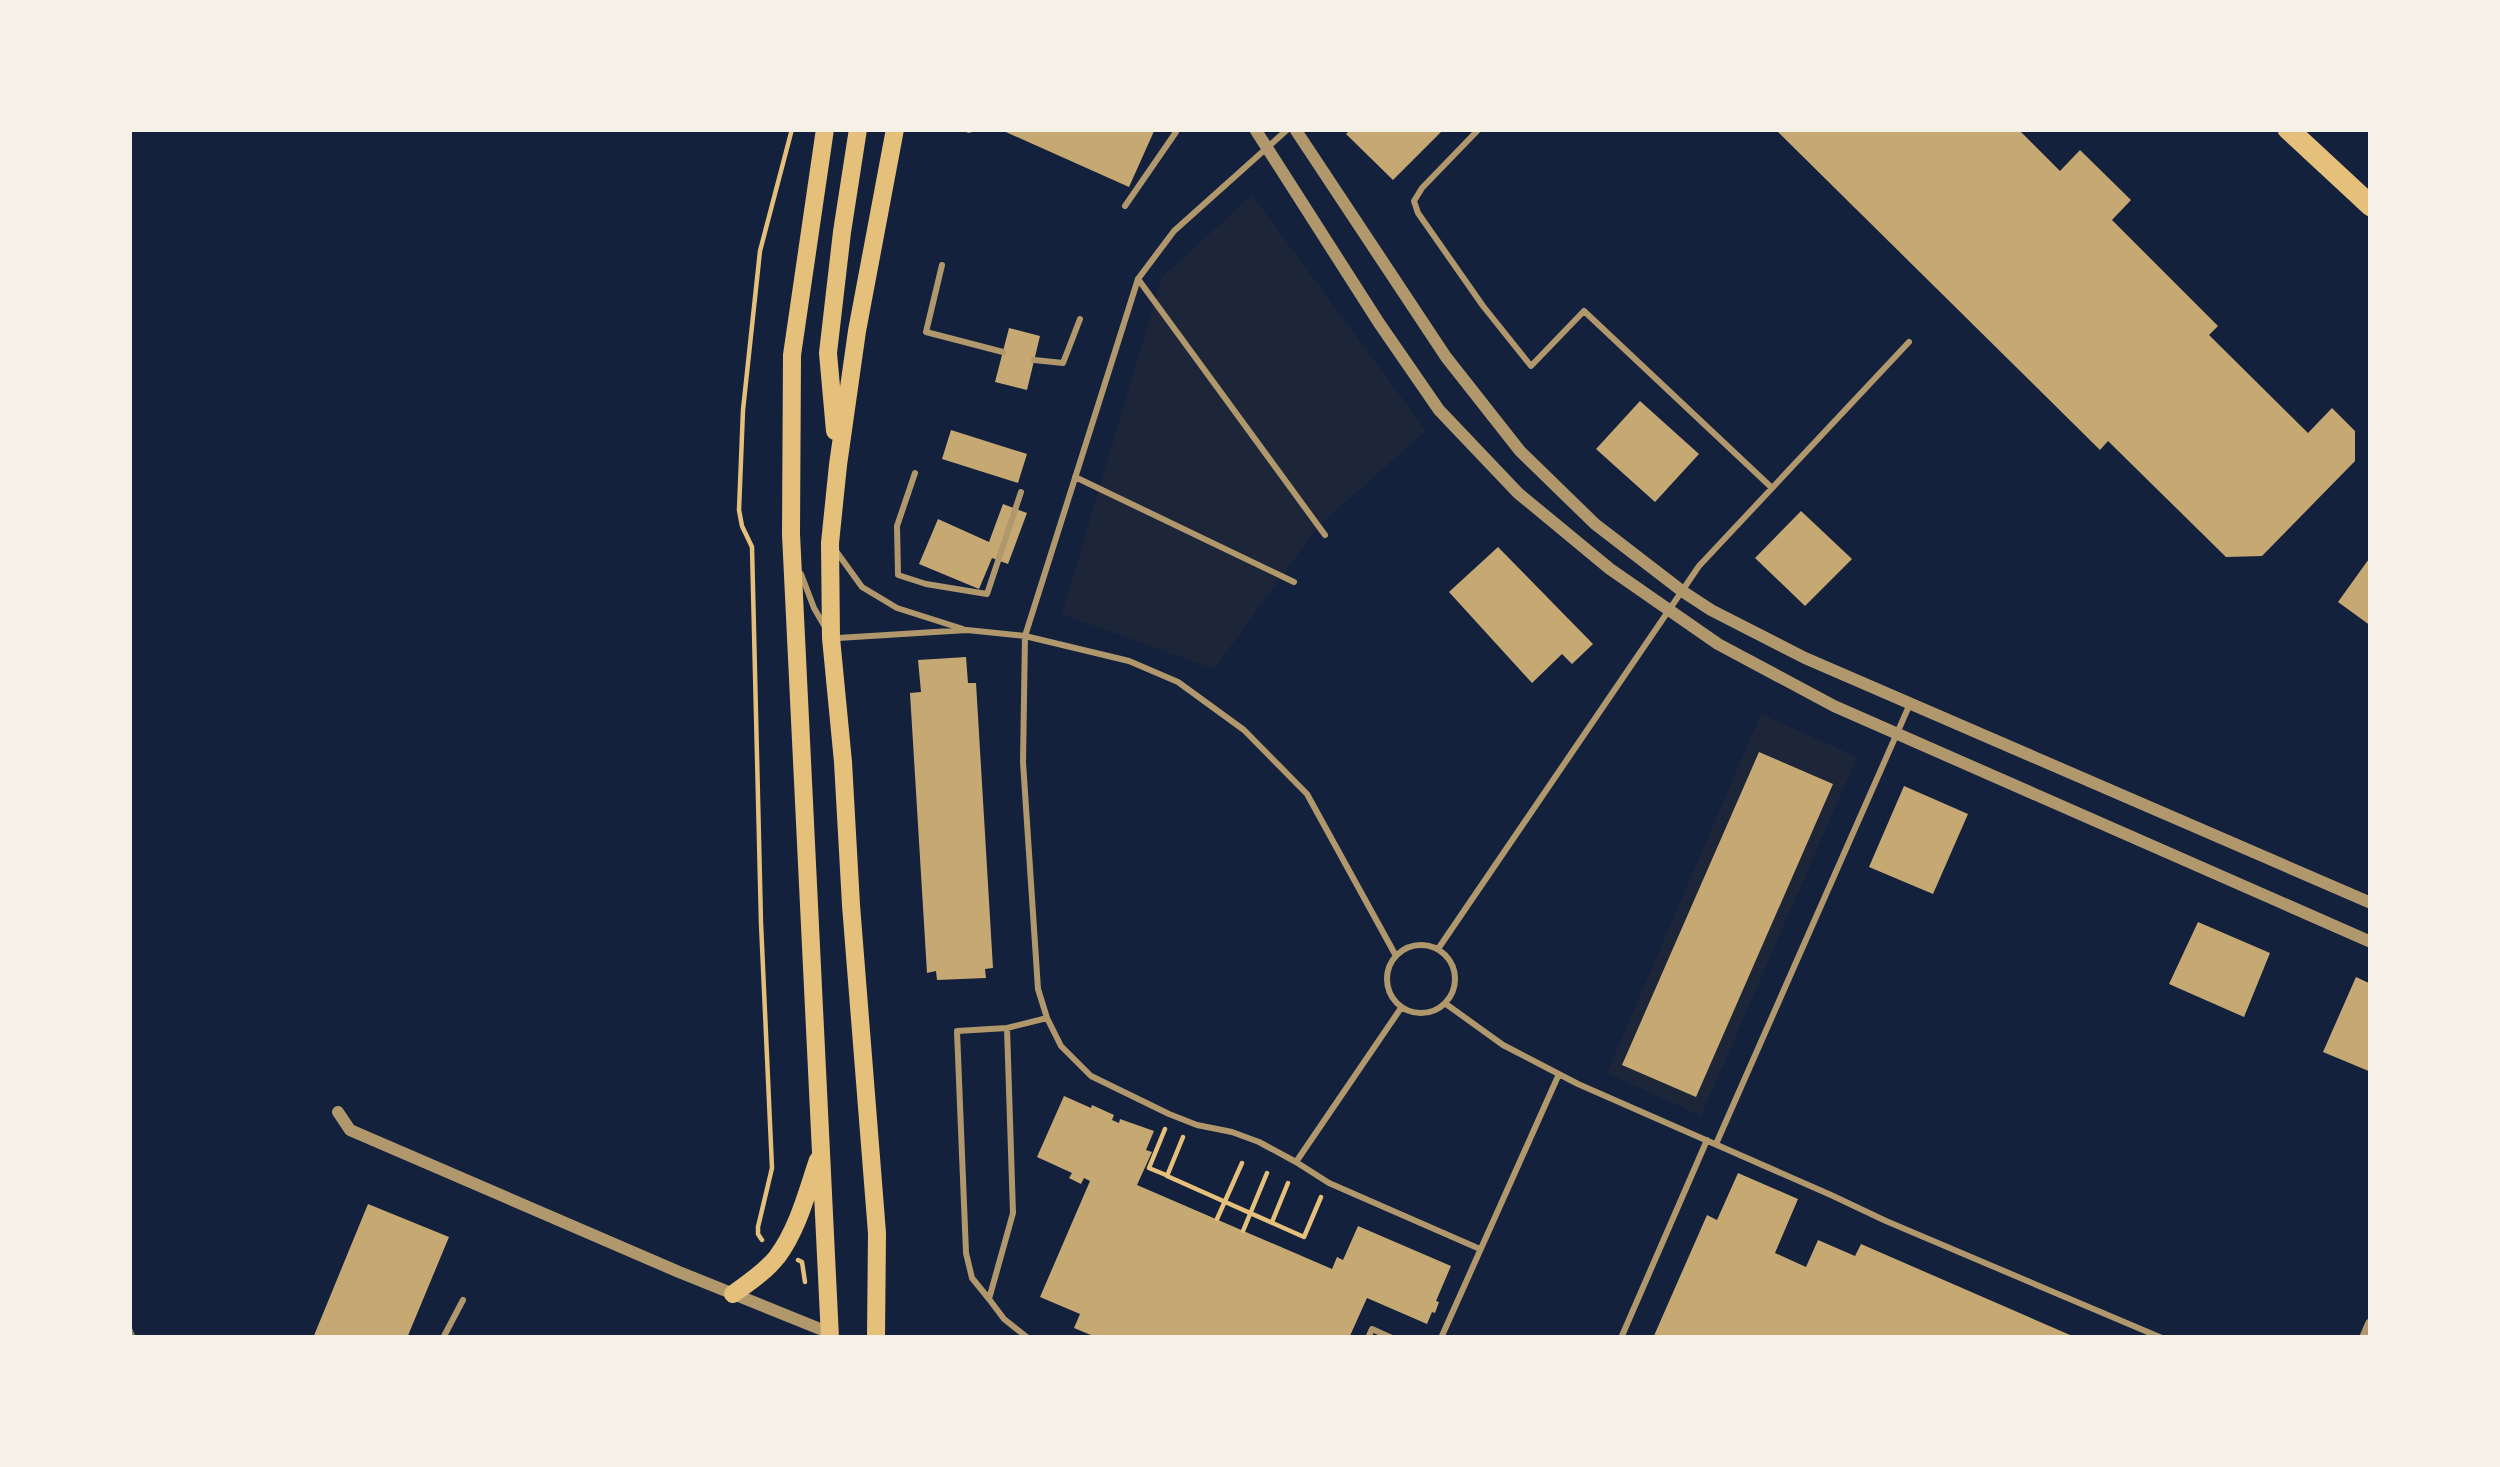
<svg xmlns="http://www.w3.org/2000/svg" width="2500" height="1467" viewBox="0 0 2500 1467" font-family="'PT Sans',sans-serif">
  <rect width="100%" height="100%" fill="#14213d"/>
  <path fill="#1d2539" d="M 1252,195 L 1426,431 L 1319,525 L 1214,669 L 1062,614 L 1162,277 Z
    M 1761,714 L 1857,757 L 1701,1116 L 1607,1073 Z"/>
  <path fill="#c6a872" d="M 999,129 L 1155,129 L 1129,187 Z
    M 1351,129 L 1444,129 L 1393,180 L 1346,134 Z
    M 1775,129 L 2018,129 L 2060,171 L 2080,150 L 2131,200 L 2112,220 L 2218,326 L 2209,335 L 2308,433 L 2332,408 L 2355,431 L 2355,461 L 2262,556 L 2226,557 L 2108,441 L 2100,450 Z
    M 1009,328 L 1040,336 L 1027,390 L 995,382 Z
    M 1640,401 L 1699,454 L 1655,502 L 1596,449 Z
    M 951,430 L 1027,454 L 1018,483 L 942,459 Z
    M 1003,504 L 1027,513 L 1008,564 L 992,558 L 979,589 L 919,564 L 938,519 L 989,542 Z
    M 1801,511 L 1852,559 L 1805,606 L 1755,558 Z
    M 1498,547 L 1593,644 L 1572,664 L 1562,654 L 1532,683 L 1449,592 Z
    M 2371,556 L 2371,626 L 2338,602 Z
    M 966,657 L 968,683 L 976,683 L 993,968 L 985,969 L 986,978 L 937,980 L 936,971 L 927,973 L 910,693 L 921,692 L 918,660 Z
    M 1759,752 L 1833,784 L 1696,1097 L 1622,1065 Z
    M 1904,786 L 1968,814 L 1933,894 L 1869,867 Z
    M 2198,922 L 2270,953 L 2244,1017 L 2169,984 Z
    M 2356,977 L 2371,984 L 2371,1072 L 2323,1052 Z
    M 1064,1096 L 1091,1108 L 1092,1105 L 1114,1115 L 1112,1120 L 1119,1123 L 1120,1119 L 1154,1131 L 1146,1150 L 1152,1152 L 1137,1185 L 1332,1269 L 1337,1257 L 1343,1260 L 1358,1226 L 1451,1266 L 1436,1301 L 1439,1302 L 1435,1313 L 1432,1312 L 1427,1324 L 1367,1298 L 1349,1338 L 1098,1338 L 1074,1328 L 1080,1314 L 1040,1297 L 1090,1181 L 1084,1178 L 1081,1184 L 1069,1178 L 1072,1173 L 1037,1157 Z
    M 1738,1173 L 1798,1199 L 1775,1253 L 1806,1267 L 1818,1240 L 1855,1256 L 1861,1244 L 2077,1338 L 1653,1338 L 1707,1215 L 1717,1220 Z
    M 368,1204 L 449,1237 L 407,1338 L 313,1338 Z"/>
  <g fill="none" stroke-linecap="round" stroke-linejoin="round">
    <path stroke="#e5c07b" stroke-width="4.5" d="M 1165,1129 L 1149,1168 L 1166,1175
      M 1183,1137 L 1167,1176 L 1304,1237 L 1321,1197
      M 1217,1219 L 1242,1163
      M 1272,1222 L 1288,1183
      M 1243,1231 L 1267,1173
      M 762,1240 L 758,1234 L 758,1227 L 772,1168 L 761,923 L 752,547 L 742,526 L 739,510 L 743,410 L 760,251 L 792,129
      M 798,1260 L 802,1262 L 805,1282"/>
    <path stroke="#b1986c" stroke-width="6" d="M 1288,129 L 1174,231 L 1138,279 L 1025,636 L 1023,762 L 1038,989 L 1047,1018 L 1061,1046 L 1091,1076 L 1169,1114 L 1197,1125 L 1232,1132 L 1259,1142 L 1296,1162 L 1401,1008
      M 1479,129 L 1422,188 L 1414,201 L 1418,213 L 1483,306 L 1531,366 L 1584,311 L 1771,487
      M 969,130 L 969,129
      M 1125,206 L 1176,132 L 1175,129
      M 942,265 L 926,332 L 1003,352
      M 1138,279 L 1325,535
      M 1034,360 L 1063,363 L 1080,319
      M 915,473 L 897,526 L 898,575 L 926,584 L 987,594 L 1021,492
      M 1075,477 L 1294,582
      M 836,551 L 862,587 L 897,608 L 963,629
      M 801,574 L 814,608 L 825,627
      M 838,638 L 967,630 L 1025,636 L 1129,661 L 1178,682 L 1244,730 L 1307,794 L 1396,956
      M1387 979a34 34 0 1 1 68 0a34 34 0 1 1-68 0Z
      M 1438,949 L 1699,566 L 1909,342
      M 1446,1004 L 1503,1045 L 1578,1084 L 1831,1195 L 1886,1221 L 2162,1338
      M 1007,1028 L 1013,1213 L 989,1299 L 972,1278 L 966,1253 L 957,1031 L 1007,1028 L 1047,1018
      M 1716,1144 L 1909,706
      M 1296,1162 L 1329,1183 L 1480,1249
      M 989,1299 L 1004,1319 L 1028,1338
      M 443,1338 L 463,1300
      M 1368,1338 L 1372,1329 L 1392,1338
      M 1441,1338 L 1559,1074
      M 1621,1338 L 1707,1140"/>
    <path stroke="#b1986c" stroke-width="12" d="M 1255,129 L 1379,323 L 1439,410 L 1518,493 L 1610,569 L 1718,644 L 1834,706 L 2371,942
      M 1295,129 L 1446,357 L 1520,451 L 1595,524 L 1682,591 L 1711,610 L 1805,658 L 2371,903
      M 338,1112 L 350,1130 L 679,1272 L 830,1333
      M 2365,1338 L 2371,1324"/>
    <path stroke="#e5c07b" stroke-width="18" d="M 825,129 L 792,355 L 791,534 L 830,1338
      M 835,431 L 828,353 L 842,232 L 858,129
      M 733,1294 C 748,1283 765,1272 777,1257 C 798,1229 807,1192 818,1160
      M 876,1338 L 877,1233 L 851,905 L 843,762 L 831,638 L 830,543 L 838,465 L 857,331 L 895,129"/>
    <path stroke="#e5c07b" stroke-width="21" d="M 2288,129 L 2371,206"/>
    <path stroke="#918062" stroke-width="8" d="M 129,1331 L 132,1338"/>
  </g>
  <rect width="2500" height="1467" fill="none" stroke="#f6f1e7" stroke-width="264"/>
</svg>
